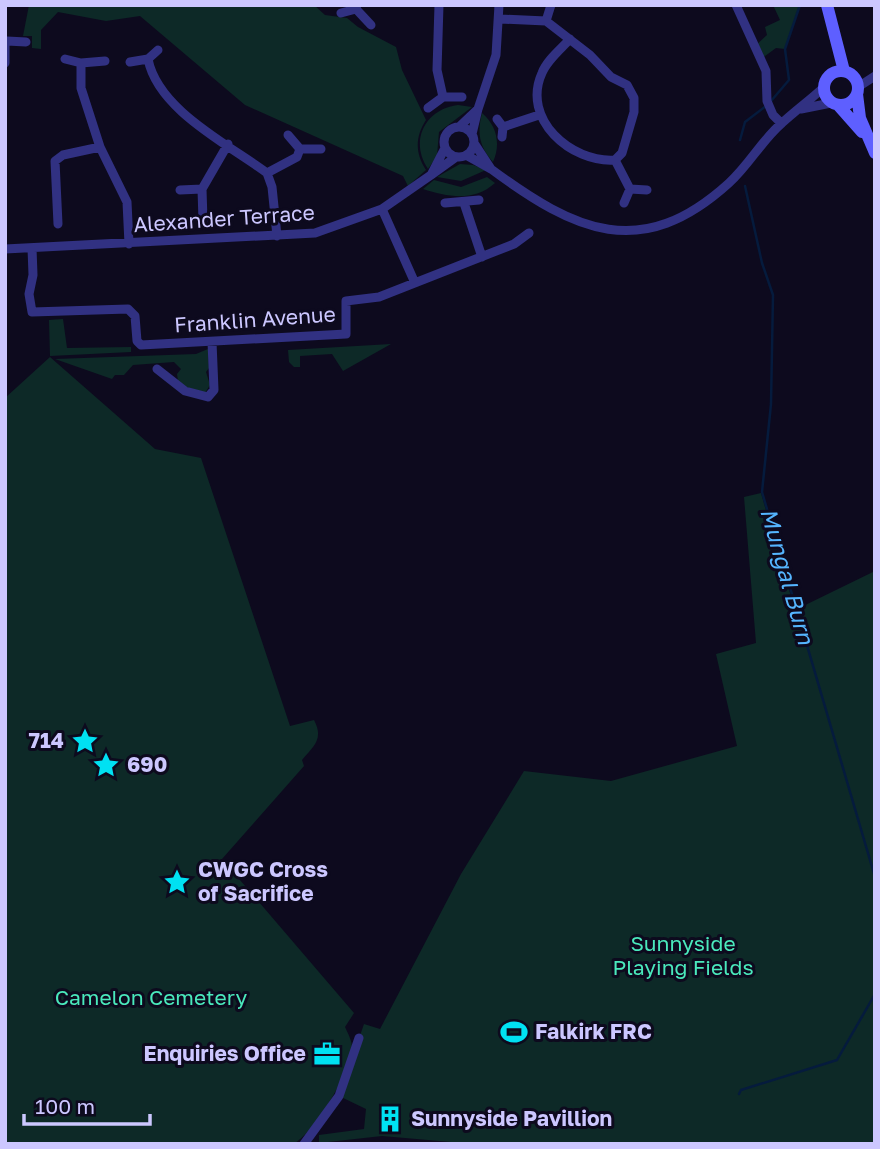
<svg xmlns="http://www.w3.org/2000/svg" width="880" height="1149" viewBox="0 0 880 1149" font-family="'Golos Text',sans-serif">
  <rect width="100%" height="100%" fill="#0d0a1e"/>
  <path fill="#0d2927" d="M 29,5 L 314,5 L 325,15 L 347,18 L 358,27 L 396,47 L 402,70 L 426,120 C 415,137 415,153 426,170 L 408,186 L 403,176 L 245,105 L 140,16 L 106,21 L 58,12 L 41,30 L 41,49 L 32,48 L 32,36 L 23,36 Z
    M 773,5 L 800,5 L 785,49 L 776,48 L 761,59 L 754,47 L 767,35 L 765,27 L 780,20 Z
    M 458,105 L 472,107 L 439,132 L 437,156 L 428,169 C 409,141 425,109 458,105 Z
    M 482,113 C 497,126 501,144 493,162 C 479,146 477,133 482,113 Z
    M 460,164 L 473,165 L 486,170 L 461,181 L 437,177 Z
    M 487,177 L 495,183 C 474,202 448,197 423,189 L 434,180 L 461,187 Z
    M 63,319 L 67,348 L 131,347 L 131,352 L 50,356 L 49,320 Z
    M 391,344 L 343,371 L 332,354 L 300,356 L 300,367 L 294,367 L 289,362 L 288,350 Z
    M 208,349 L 209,368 L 206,372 L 210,385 L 205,393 L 189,389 L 178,381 L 177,374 L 181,369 L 174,362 L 133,365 L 124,375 L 115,375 L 112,379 L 55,359 L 196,354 Z
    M 50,357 L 155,449 L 201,458 L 290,726 L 314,720 C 324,739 314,746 302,760 L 304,766 L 222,859 L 354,1013 L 345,1027 C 348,1034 352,1040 352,1048 C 350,1073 316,1130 295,1143 L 5,1144 L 5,398 Z
    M 761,493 L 795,610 L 875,571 L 875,1144 L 474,1144 L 382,1136 L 319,1143 L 319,1135 L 364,1129 L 366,1109 L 339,1096 L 364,1024 L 380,1029 L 461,874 L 524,771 L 611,781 L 737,746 L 716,654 L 756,643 L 744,497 Z"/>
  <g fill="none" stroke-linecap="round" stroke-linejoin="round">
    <path stroke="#051b3d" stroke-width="2.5" d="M 771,101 L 789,80 L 785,49 L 800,5
      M 740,140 L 745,122 L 766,106
      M 745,186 L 762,263 L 773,295 L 771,404 L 762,492 L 875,877
      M 739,1094 L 741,1090 L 837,1060 L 875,994"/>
    <path stroke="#313182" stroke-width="9" d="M 357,5 L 356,9 L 371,25
      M 736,5 L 766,71 L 767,101 L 773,115 L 781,123
      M 341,13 L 356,9
      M 501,19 L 546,21 L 590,55 L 611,77 L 627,85 L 634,98 L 634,112 L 622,153 L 615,160
      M 546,21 L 551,5
      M 570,39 C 561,49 547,60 542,73 C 521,119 571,163 615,160
      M 5,41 L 5,63
      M 7,41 L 26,42
      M 65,59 L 81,63 L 81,88 L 100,147 L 127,202 L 129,244
      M 148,59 L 158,50
      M 130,62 L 148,59 C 158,110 228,144 267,173 L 272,187 L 277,236
      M 81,63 L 105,61
      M 858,87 L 875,76
      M 443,97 L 462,97
      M 428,108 L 443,97 L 437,70 L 439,5
      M 478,109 L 496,55 L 499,5
      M 801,109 L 831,103
      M 497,119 L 503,127 L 502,137
      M444 142a15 15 0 1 1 30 0a15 15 0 1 1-30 0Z
      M 459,127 L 478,109 L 472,134
      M 503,127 L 539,115
      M 445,148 L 431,175 L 456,157
      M 300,149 L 321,149
      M 466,155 L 491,169 L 474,143
      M 615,160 L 630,189 L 624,203
      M 491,169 C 575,231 641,263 729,183 C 749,165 762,140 782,123 C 795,111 810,100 823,88
      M 267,173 L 297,157 L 300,149 L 288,135
      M 630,189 L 647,190
      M 180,190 L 202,189
      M 445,203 L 479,200
      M 464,203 L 482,257
      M 382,209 L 415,283
      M 203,221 L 202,189 L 228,144
      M 58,224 L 55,161 L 63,155 L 100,147
      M 32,248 L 33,275 L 29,294 L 32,312 L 128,309 L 135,316 L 137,341 L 141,345 L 346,334 L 346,301 L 379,297 L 514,244 L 529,233
      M 5,249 L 315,233 L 382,209 L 431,175
      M 157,369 L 185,391 L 208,397 L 214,390 L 212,342
      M 304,1144 L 339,1096 L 359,1038"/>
    <path stroke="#5e5fff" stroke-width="12" d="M 827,5 L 844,71
      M824 88a17 17 0 1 1 34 0a17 17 0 1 1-34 0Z
      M 857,94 L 860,118 L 875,153
      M 839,106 L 862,132"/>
  </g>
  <defs>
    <g id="sight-bare" transform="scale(2.1)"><path d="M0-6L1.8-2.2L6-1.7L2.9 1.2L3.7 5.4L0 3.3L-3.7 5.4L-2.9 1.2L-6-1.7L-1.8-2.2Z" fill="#00e1f2" stroke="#0d0a1e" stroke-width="2.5" paint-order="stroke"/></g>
    <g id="stadium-bare" transform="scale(2.1)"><path d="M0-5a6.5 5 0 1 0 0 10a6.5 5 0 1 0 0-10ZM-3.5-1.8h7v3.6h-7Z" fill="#00e1f2" stroke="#0d0a1e" stroke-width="2.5" paint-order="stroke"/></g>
    <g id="office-bare" transform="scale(2.1)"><path d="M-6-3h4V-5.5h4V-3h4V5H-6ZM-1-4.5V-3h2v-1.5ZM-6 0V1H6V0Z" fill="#00e1f2" stroke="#0d0a1e" stroke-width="2.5" paint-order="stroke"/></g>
    <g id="building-bare" transform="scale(2.1)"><path d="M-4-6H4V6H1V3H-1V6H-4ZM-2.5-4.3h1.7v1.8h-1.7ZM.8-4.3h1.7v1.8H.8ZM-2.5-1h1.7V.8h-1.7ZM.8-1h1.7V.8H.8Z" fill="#00e1f2" stroke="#0d0a1e" stroke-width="2.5" paint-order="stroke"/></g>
  </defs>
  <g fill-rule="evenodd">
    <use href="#sight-bare" x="85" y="741"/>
    <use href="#sight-bare" x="106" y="765"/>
    <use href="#sight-bare" x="177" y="882"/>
    <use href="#stadium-bare" x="514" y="1032"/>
    <use href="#office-bare" x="327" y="1054"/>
    <use href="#building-bare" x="390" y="1119"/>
  </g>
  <g text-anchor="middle" stroke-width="6" stroke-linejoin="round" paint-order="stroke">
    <g font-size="21" fill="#ccc7ff" stroke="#0d0a1e">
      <text transform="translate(224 219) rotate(-4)" y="7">Alexander Terrace</text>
      <text transform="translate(255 320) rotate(-4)" y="7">Franklin Avenue</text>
    </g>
    <g font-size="21" font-weight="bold" fill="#ccc7ff" stroke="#0d0a1e" text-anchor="start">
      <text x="64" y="748" text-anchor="end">714</text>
      <text x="127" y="772">690</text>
      <text x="198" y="877">CWGC Cross<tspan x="198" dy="24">of Sacrifice</tspan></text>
      <text x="535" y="1039">Falkirk FRC</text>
      <text x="306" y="1061" text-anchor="end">Enquiries Office</text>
      <text x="411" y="1126">Sunnyside Pavillion</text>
    </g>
    <g font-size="21" fill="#4ae9bc" stroke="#0d0a1e">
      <text x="683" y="951">Sunnyside<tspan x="683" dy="24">Playing Fields</tspan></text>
      <text x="151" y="1005">Camelon Cemetery</text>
    </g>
    <g font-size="23" font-style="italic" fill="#55b5ff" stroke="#0d0a1e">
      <text transform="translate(787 576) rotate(74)" y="8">Mungal Burn</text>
    </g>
  </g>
  <rect width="880" height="1149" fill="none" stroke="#ccc7ff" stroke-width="14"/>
  <path d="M24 1114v10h126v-10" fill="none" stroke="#ccc7ff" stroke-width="3.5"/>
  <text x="35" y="1114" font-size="21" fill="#ccc7ff" stroke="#0d0a1e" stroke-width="5" paint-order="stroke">100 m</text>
</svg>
